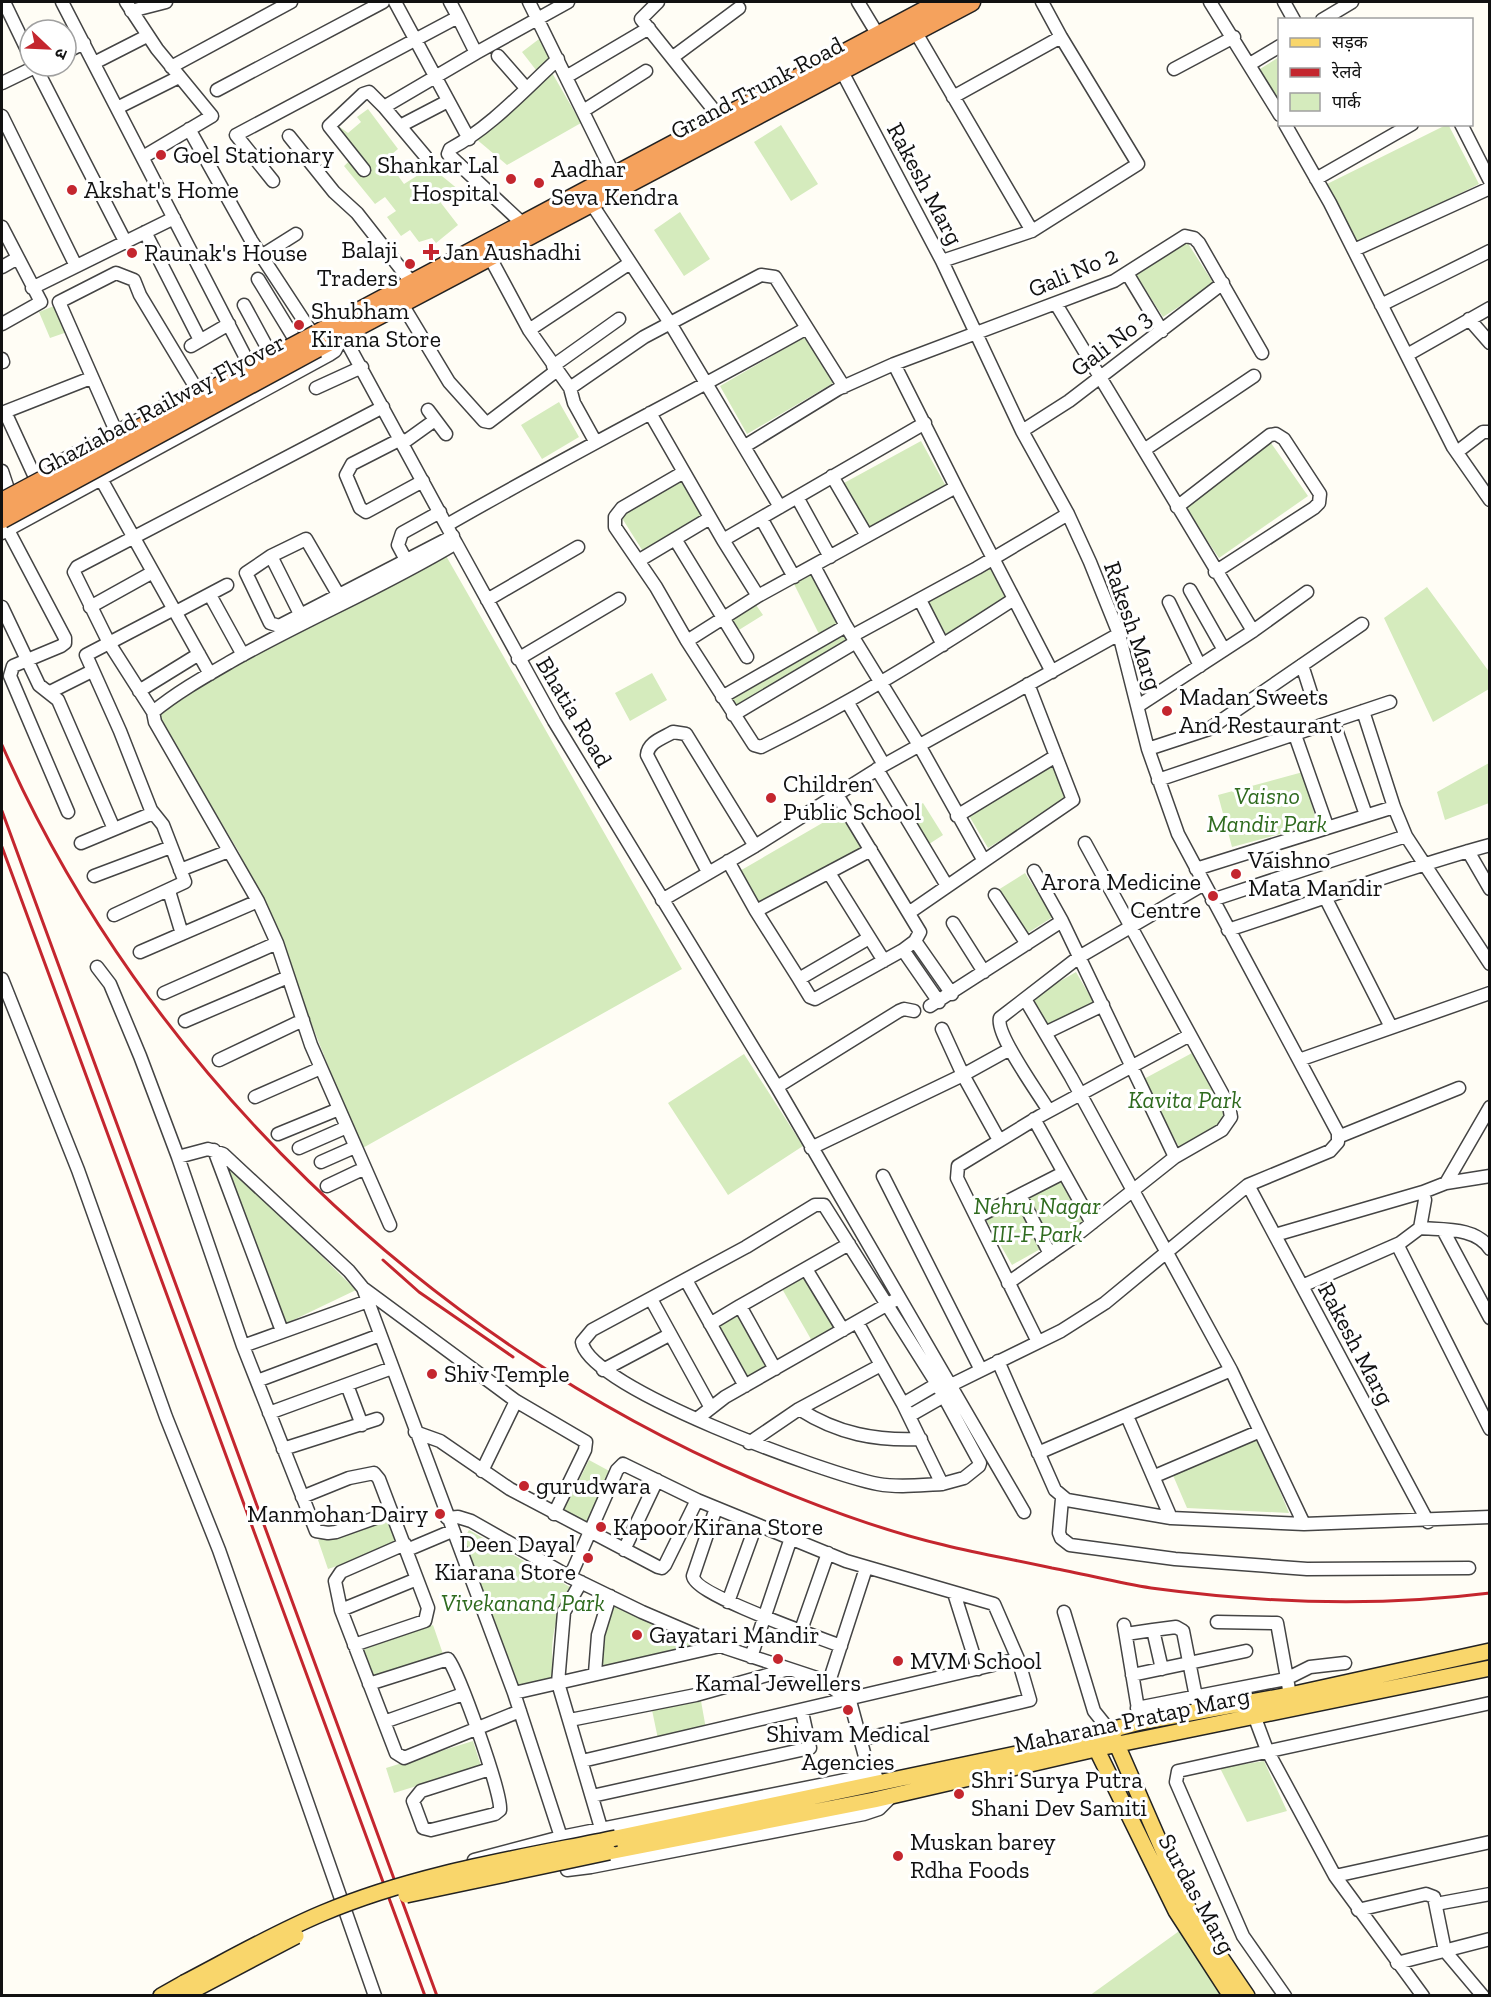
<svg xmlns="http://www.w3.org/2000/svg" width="1491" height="1997" viewBox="0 0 1491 1997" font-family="'Zilla Slab','Noto Sans Devanagari',serif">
  <rect width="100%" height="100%" fill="#fffdf5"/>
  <path fill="#d5ebbd" d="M 539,39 L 553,58 L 536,70 L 522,52 Z
    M 1279,57 L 1279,103 L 1260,69 Z
    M 551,71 L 581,123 L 507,165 L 475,138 Z
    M 368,109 L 398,149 L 386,159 L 404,184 L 431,167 L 459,190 L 441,203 L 458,225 L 436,243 L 432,238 L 419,242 L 410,230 L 401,236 L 387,217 L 396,211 L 385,197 L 375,204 L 344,166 L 356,155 L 333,130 L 337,125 L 348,133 L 361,122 L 357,117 Z
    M 1448,124 L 1479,184 L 1355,246 L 1325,185 Z
    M 781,125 L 818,184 L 791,201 L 754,142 Z
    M 680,212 L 710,259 L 684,276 L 654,230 Z
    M 1187,242 L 1214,284 L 1163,317 L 1136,275 Z
    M 59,304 L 70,331 L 50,338 L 39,312 Z
    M 808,335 L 835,382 L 747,434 L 720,386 Z
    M 559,402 L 579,437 L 542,459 L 521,425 Z
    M 921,441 L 947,488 L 870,531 L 844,483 Z
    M 1271,443 L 1308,496 L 1219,558 L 1183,505 Z
    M 680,478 L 704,516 L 644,553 L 620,515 Z
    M 445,554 L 682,969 L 361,1149 L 293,977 L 239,852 L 157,716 L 226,670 Z
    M 992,566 L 1010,597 L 946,634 L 928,602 Z
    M 813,574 L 840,626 L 820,636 L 794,584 Z
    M 1427,587 L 1490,673 L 1489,689 L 1433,722 L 1384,618 Z
    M 754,602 L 763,615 L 734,633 L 726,619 Z
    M 844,630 L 851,643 L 736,711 L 727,697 Z
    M 652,673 L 667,700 L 630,721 L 615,693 Z
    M 1050,763 L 1071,797 L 988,848 L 968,814 Z
    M 1489,763 L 1489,803 L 1445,820 L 1437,792 Z
    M 1303,772 L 1317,824 L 1232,847 L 1218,795 Z
    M 923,803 L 943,835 L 926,846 L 906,814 Z
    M 843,811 L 863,847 L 758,907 L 738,872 Z
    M 1025,873 L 1053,917 L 1026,934 L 998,890 Z
    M 1076,972 L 1094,1003 L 1049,1029 L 1031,998 Z
    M 1192,1053 L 1229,1119 L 1179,1147 L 1142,1080 Z
    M 744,1054 L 803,1146 L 728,1195 L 668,1103 Z
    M 229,1165 L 356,1290 L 285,1324 L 229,1172 Z
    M 1063,1173 L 1090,1221 L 1012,1265 L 985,1218 Z
    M 805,1274 L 836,1327 L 812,1341 L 781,1287 Z
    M 736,1312 L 768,1367 L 745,1380 L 714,1325 Z
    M 1257,1436 L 1289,1513 L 1187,1508 L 1172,1473 Z
    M 589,1460 L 613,1473 L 587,1524 L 563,1512 Z
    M 388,1515 L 399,1545 L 328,1569 L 318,1540 Z
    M 469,1530 L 570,1587 C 554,1624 549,1638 554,1678 L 516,1690 L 461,1544 Z
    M 610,1596 L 720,1646 L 595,1673 Z
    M 433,1625 L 443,1654 L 372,1679 L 362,1650 Z
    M 701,1701 L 706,1729 L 658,1739 L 652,1710 Z
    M 473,1741 L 481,1766 L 394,1793 L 386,1768 Z
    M 1264,1761 L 1287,1811 L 1247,1822 L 1220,1768 Z
    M 1182,1929 L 1232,1996 L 1089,1996 Z"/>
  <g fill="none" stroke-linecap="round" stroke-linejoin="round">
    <g stroke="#444" stroke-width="15">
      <path id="minor" d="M 4,2 L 30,56
        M 62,2 L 248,362
        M 126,2 L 157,49 L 212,116 L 143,157
        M 395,2 L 469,139
        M 450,2 L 458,17
        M 529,2 L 617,181
        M 658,2 L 641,19 L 721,119
        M 858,2 L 878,35
        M 1210,2 L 1280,115
        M 1284,2 L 1294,20
        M 131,11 L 166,2
        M 1322,20 L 1352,2
        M 915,31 L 1032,231
        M 66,52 L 84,43
        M 498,56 L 526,88
        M 673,57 L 739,8
        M 94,63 L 147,36
        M 1250,64 L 1280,46
        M 35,66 L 126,243
        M 839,66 L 942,261 L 1022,431 L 1068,514 L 1090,562 L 1119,634 L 1148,749 L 1178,834 L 1338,1133 L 1338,1142 L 1330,1151 L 1248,1185 L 1105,1303 L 1061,1331 L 951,1385
        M 171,67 L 291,2
        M 1174,69 L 1234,37
        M 566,77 L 649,28
        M 2,83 L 37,66
        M 217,90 L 383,2
        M 953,97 L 1061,37
        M 117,108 L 179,77
        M 583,111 L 646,71
        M 2,116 L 76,266
        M 1285,124 L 1330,203 L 1453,447 L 1490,500
        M 1461,124 L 1490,181
        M 400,126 L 448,101
        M 189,129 L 251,240 L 310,330
        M 289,136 L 334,192 L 357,213 L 412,283
        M 426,157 L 384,107 L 476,53
        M 364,170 L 329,126 L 363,94 L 369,92 L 384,107
        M 1316,179 L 1412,124
        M 273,181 L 236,135 L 458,17 L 476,53 L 568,2
        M 591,203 L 670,323 L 780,507
        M 523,224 L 448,154 L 450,149 C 491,127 523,91 558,59
        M 2,227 L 41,302 L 2,324
        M 145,232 L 200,340
        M 486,250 L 529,330 L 570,388 L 574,403 L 595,441
        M 1354,250 L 1490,188
        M 261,256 L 296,234
        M 942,261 L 1032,231 L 1138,164 L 1061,37 L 1042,2
        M 2,267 L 16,259
        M 1127,273 L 1162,331
        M 258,279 L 294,338
        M 32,288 L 174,218
        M 402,304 L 449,382 L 484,421 L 489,422 L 556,371
        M 1056,304 L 1253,631
        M 244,305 L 269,351
        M 1381,305 L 1490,251
        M 1469,319 L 1490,343
        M 529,330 L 630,263
        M 343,335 L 456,543 C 383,587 304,620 230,662 C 204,677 176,693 153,712 L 155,722 L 258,901 L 277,943 L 311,1045 L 390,1225
        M 191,346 L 229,324
        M 1407,355 L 1490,308
        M 2,359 L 3,362
        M 894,364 L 956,487 L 758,596 L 687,641 L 754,745 L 761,747 C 849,704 931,653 1014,599
        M 553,366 L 619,319
        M 316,388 L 362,367
        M 570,388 L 644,337 L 761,275 L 775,277 L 844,387
        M 428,410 L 446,434
        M 5,412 L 34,475
        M 2,413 L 91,378
        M 650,413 L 723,540
        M 1022,431 L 1069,401 L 1223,283
        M 401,439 L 352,464 L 346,475 L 360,508 L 366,512 L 423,481
        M 403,443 L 435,420
        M 122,445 L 59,302 L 116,273 L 134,280 L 140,295 L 196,388
        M 745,446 L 838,389 L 894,364 L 1114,281 L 1185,236 L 1194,238 L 1199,243 L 1262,353
        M 1144,450 L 1254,376
        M 1457,452 L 1483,432 L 1490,432
        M 2,471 L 8,489
        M 40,472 L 226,373
        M 684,472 L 622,508 L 615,517 L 615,527 L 656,587 L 687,641
        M 832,476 L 867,536
        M 101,479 L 210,674
        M 956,487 L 1052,672
        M 797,497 L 830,557
        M 1177,507 L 1270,435 L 1276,434 L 1284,439 L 1320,494 L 1319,503 L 1314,508 L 1215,572
        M 761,518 L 794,577
        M 447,525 C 565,457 687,395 807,328
        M 8,530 L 65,638 L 65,643 L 61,646 L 13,666 L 10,676 L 68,812
        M 2,533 L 329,355 L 335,351 L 343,335
        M 675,539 L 747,657
        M 456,543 L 554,721 L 777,1087 L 1024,1512
        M 271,556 L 300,614
        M 406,560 L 398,545 L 402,533 L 440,512
        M 638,561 L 710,518
        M 814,566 L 846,626 L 919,745 L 984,861 L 910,912
        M 1190,590 L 1224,650
        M 338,594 L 306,539 L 271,556 L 246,573 L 270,623 L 279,626 L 453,536
        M 210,595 L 243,655
        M 758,596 L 723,540 L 925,423
        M 487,600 L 578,547
        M 920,600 L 943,645
        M 1169,602 L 1200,666
        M 2,607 L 39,685 L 58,700 L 114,829
        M 90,607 L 153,572
        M 176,612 L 227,585
        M 852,636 L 977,568 L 1068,514
        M 518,659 L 619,599
        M 1302,665 L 1311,693
        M 139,691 L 199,654
        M 50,692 L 92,671
        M 722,697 L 846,626
        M 848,703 L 884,765
        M 1138,706 L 1253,631 L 1307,592
        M 1363,711 L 1394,807 L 1406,836 L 1490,964
        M 153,712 L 109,643 L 174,609
        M 733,715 L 856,642
        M 1333,721 L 1366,815
        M 1295,735 L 1327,826
        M 1148,749 L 1209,729 L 1362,624
        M 877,769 L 947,886
        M 1158,780 L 1390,702
        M 836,793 L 920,932 L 915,941 L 903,950 L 815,999 L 810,997 L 799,979 L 869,938
        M 957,816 L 1056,756
        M 81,843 L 153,813
        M 1468,851 L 1490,889
        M 728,861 L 756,911 L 871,850
        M 984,861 L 1073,800 L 1028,684
        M 1196,869 L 1394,807
        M 180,870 L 229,851
        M 1034,871 L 1062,921 L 1175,1157
        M 708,872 L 647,755 C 648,742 663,738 673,732 L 686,734 L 755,846
        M 829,873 L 884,961
        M 94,876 L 171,847
        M 169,891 L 182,934
        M 995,895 L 1027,944
        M 1326,899 L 1391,1027
        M 662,900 L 755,846 L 884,765 L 1119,634
        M 1212,900 L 1406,836
        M 756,911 L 799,979
        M 114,915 L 185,882 L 163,825 L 151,810 L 120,731 L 86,655 L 109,643 L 74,572 L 77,567 L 383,407
        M 953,923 L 984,972
        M 1228,930 C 1315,902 1401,869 1490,845
        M 915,941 L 952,994
        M 903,950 L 939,1002
        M 140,952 L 258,901
        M 97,967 L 110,984 L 140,1056 L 178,1157 L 243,1346 L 316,1531 L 328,1533 L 336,1532 L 392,1512
        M 2,979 L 78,1170 L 166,1417 L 219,1550 L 375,1996
        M 164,993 L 277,943
        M 1025,999 L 1071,1077 L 1231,1370 L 1304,1524
        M 930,1006 L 1062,921
        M 185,1021 L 288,977
        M 942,1029 L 963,1075 L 999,1140
        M 1045,1033 L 1103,1005
        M 219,1060 L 303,1020
        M 1299,1060 L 1490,993
        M 777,1087 L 899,1011 L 904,1009 L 914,1011
        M 255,1097 L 321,1068
        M 1490,1107 L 1446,1183 L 1423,1192 L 1425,1200 L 1420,1228 L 1400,1243 L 1399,1248 L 1490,1429
        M 1049,1111 C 1039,1094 995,1034 1000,1018 L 1079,957 L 1204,884
        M 1034,1119 L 1092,1223
        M 278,1134 L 339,1109
        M 1338,1137 L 1459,1088
        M 299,1148 L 347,1127
        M 811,1148 L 963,1075 L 1010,1049
        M 214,1150 L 282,1331
        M 178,1157 L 208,1149 L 223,1154 L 349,1271 L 363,1288 L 514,1693 L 561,1837 L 567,1870 L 591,1867 L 864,1814 L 879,1809 L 892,1796
        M 321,1162 L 355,1147
        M 883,1176 L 981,1370
        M 1446,1183 L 1490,1176
        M 1248,1185 L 1428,1522
        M 327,1186 L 365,1168
        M 1020,1195 L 1050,1254
        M 977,1217 L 1063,1173
        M 1420,1228 C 1444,1230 1476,1227 1490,1249
        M 1443,1230 L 1490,1318
        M 1275,1235 L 1423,1192
        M 806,1269 L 843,1330
        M 686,1280 L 745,1386
        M 1008,1283 L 1078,1234 L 1175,1157 L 1222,1130 L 1231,1117 L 1229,1106 L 1085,843
        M 1302,1286 L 1400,1243
        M 363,1288 L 516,1401 L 586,1442 L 585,1450 L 554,1514
        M 651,1299 L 711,1408
        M 857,1322 L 903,1404 L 942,1484 C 921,1485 899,1488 878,1484 C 830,1475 588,1388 582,1342 L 592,1330 L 746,1247 L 815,1205 L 824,1205 L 937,1384 L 980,1463 L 979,1466 L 964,1478 L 942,1484
        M 710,1324 L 740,1306
        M 1038,1342 L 957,1178 L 958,1166 L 1040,1116 L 1190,1035
        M 243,1346 L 368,1301
        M 998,1361 L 1055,1490 L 1067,1500 L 1171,1518 L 1304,1524 L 1490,1517
        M 775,1369 L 740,1306 L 849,1244
        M 603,1370 L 669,1335
        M 257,1381 L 380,1335
        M 347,1385 L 362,1425
        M 903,1404 L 944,1380
        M 799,1409 C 838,1434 876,1441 921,1439
        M 269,1413 L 392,1368
        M 909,1416 L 951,1392
        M 1127,1416 L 1171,1518
        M 698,1418 L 725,1397 L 895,1300
        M 415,1432 L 440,1441 L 510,1489 L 658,1567 L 662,1568 L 665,1565 L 697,1500
        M 749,1443 L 799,1409 L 881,1365
        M 283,1449 L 377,1419
        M 1038,1453 L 1231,1370
        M 482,1471 L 516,1401
        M 1155,1476 L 1258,1432
        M 302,1497 L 349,1478 L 374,1473 L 379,1479 L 428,1608 L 425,1621 L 354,1645
        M 1062,1499 L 1059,1533 L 1061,1538 L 1070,1545 L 1175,1559 L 1307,1569 L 1469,1568
        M 716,1508 L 693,1576 C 695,1595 818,1637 841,1646
        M 447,1518 L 458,1517 L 471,1521 L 570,1577 L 642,1612 L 726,1648 L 820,1679 L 850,1701 L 870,1775
        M 405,1544 L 341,1572 L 335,1581 L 341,1610 L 396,1753 L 404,1758 L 520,1711
        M 407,1550 L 452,1531
        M 624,1550 L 657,1480
        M 570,1577 L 617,1470 L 623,1464 L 697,1500 L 846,1561 L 994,1604 L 1018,1659 L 1030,1700 L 863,1739
        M 581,1582 L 564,1612 L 558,1683 L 601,1828
        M 954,1593 L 978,1669
        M 728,1602 L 756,1525
        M 341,1610 L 417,1579
        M 1064,1612 L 1094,1711 L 1110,1731
        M 1217,1622 L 1277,1623 L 1290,1695
        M 1124,1625 L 1139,1715
        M 801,1630 L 828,1553
        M 1153,1630 L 1176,1627 L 1183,1631 L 1197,1702
        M 1126,1634 L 1153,1630 L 1162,1669
        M 751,1657 L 791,1538
        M 595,1673 L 598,1635 L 610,1596
        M 1132,1675 L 1246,1651
        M 369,1684 L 448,1659 C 459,1673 502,1793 500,1810 L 495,1814 L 431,1830 L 423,1828 L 413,1801 L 421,1791 L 490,1769
        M 828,1685 L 866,1568
        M 514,1693 L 720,1646
        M 1137,1708 L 1286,1679 L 1310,1667 L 1345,1663
        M 1252,1710 L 1267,1750 L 1335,1876 L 1423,1996
        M 570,1720 L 696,1695 L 789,1669
        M 384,1722 L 463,1694
        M 582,1761 L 1018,1659
        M 592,1796 L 810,1748 L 802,1712
        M 474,1860 L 561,1837 L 870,1775 L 876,1776
        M 1335,1876 L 1490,1842
        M 1436,1904 L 1490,1894
        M 1358,1910 L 1426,1894 L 1434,1897 L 1445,1951 L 1483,1996
        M 1397,1963 L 1490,1939
        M 1285,1996 L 1243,1936 L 1176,1782 L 1178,1771 L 1490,1703"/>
    </g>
    <g stroke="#222" stroke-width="18">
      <path id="major" d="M 1114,1738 L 1190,1912 L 1247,1996
        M 1092,1740 L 1176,1911 L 1231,1996
        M 616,1838 L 1045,1748 L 1140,1722 L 1290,1695 L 1490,1651
        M 609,1852 L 874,1800 L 1104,1747 L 1490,1668
        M 161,1996 L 184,1983"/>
    </g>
    <g stroke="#222" stroke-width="21">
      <path id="highway" d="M 317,334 L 941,2
        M 317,348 L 971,2"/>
    </g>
    <use href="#minor" stroke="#fff" stroke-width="12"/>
    <use href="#major" stroke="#f9d66b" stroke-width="15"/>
    <use href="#highway" stroke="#f5a25d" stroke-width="18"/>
    <path stroke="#c4262e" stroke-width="3" d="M 2,745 C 145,1070 427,1339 753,1479 C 814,1505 879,1530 944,1545 C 980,1554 1016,1560 1052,1568 C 1085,1574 1118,1583 1151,1588 C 1262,1603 1378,1607 1490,1593
      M 2,811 L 437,1996
      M 2,847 L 425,1996
      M 383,1260 L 419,1292 L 513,1357"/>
    <g stroke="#222" stroke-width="18" stroke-linecap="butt">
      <path id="major-bridge" d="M 406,1895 L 609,1852
        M 184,1983 C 230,1959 275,1933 323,1913 C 415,1874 518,1858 616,1838
        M 186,1994 L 296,1936"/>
    </g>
    <g stroke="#222" stroke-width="21" stroke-linecap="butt">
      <path id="highway-bridge" d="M 2,502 L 317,334
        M 2,519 L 317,348"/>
    </g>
    <use href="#major-bridge" stroke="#f9d66b" stroke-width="15"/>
    <use href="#highway-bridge" stroke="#f5a25d" stroke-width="18"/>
  </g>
  <g fill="#c4262e" stroke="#fff" stroke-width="2">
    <circle cx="161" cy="155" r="6"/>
    <circle cx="511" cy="179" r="6"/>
    <circle cx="539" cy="183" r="6"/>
    <circle cx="72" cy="190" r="6"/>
    <path d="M428 243h6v6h6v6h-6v6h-6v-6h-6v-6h6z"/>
    <circle cx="132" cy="253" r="6"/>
    <circle cx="410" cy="264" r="6"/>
    <circle cx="299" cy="325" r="6"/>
    <circle cx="1167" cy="711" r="6"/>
    <circle cx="771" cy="798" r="6"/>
    <circle cx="1236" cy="874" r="6"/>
    <circle cx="1213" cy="896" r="6"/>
    <circle cx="432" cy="1374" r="6"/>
    <circle cx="524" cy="1486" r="6"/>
    <circle cx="440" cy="1514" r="6"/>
    <circle cx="601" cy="1527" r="6"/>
    <circle cx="588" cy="1558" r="6"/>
    <circle cx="637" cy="1635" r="6"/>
    <circle cx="778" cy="1659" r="6"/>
    <circle cx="898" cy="1661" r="6"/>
    <circle cx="848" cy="1710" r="6"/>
    <circle cx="959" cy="1794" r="6"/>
    <circle cx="898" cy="1856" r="6"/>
  </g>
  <g text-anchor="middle" stroke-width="6" stroke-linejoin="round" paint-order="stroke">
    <g font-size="24" fill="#111" stroke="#fff">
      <text transform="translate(757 88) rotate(-28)" y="8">Grand Trunk Road</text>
      <text transform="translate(925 184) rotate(62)" y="8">Rakesh Marg</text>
      <text transform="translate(1073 272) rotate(-23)" y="8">Gali No 2</text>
      <text transform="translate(1111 343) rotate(-37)" y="8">Gali No 3</text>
      <text transform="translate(161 405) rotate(-28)" y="8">Ghaziabad Railway Flyover</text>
      <text transform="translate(1133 626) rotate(71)" y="8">Rakesh Marg</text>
      <text transform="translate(574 712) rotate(59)" y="8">Bhatia Road</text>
      <text transform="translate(1356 1344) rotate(62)" y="8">Rakesh Marg</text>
      <text transform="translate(1132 1720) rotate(-12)" y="8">Maharana Pratap Marg</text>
      <text transform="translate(1197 1894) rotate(61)" y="8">Surdas Marg</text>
    </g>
    <g font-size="24" fill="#111" stroke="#fff" text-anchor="start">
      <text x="173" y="163">Goel Stationary</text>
      <text x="499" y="173" text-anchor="end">Shankar Lal<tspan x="499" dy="28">Hospital</tspan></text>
      <text x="551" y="177">Aadhar<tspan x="551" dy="28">Seva Kendra</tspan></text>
      <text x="84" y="198">Akshat's Home</text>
      <text x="398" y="258" text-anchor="end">Balaji<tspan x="398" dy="28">Traders</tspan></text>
      <text x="443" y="260">Jan Aushadhi</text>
      <text x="144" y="261">Raunak's House</text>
      <text x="311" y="319">Shubham<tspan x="311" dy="28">Kirana Store</tspan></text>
      <text x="1179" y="705">Madan Sweets<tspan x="1179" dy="28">And Restaurant</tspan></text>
      <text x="783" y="792">Children<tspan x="783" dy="28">Public School</tspan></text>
      <text x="1248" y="868">Vaishno<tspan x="1248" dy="28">Mata Mandir</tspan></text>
      <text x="1201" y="890" text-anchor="end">Arora Medicine<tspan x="1201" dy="28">Centre</tspan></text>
      <text x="444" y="1382">Shiv Temple</text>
      <text x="536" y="1494">gurudwara</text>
      <text x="428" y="1522" text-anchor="end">Manmohan Dairy</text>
      <text x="613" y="1535">Kapoor Kirana Store</text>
      <text x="576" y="1552" text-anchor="end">Deen Dayal<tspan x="576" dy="28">Kiarana Store</tspan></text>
      <text x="649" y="1643">Gayatari Mandir</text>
      <text x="910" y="1669">MVM School</text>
      <text x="778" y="1691" text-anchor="middle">Kamal Jewellers</text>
      <text x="848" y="1742" text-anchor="middle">Shivam Medical<tspan x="848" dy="28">Agencies</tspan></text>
      <text x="971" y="1788">Shri Surya Putra<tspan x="971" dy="28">Shani Dev Samiti</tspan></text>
      <text x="910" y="1850">Muskan barey<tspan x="910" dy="28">Rdha Foods</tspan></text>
    </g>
    <g font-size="24" font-style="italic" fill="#2f6b1f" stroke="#fff">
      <text x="1267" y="804">Vaisno<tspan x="1267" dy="28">Mandir Park</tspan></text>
      <text x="1185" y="1108">Kavita Park</text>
      <text x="1037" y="1214">Nehru Nagar<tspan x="1037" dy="28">III-F Park</tspan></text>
      <text x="523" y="1611">Vivekanand Park</text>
    </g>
  </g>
  <rect width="1491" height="1997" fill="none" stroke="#111111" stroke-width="6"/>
  <rect x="1278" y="18" width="195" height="108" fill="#ffffff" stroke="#a0a0a0" stroke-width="1.5"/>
  <rect x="1290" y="38" width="30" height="9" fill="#f9d66b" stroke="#a0a0a0" stroke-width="1.5"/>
  <text x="1332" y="48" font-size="18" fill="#111111">सड़क</text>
  <rect x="1290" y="68" width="30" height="9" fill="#c4262e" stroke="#a0a0a0" stroke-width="1.5"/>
  <text x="1332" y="78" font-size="18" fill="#111111">रेलवे</text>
  <rect x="1290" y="93" width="30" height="18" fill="#d5ebbd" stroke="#a0a0a0" stroke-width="1.5"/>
  <text x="1332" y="108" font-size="18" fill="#111111">पार्क</text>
  <g transform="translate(48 48) rotate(113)"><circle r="28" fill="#ffffff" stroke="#a0a0a0" stroke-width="1.5"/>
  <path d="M0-4.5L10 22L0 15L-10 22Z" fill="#c4262e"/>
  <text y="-9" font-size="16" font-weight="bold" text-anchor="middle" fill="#111111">उ</text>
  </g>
</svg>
